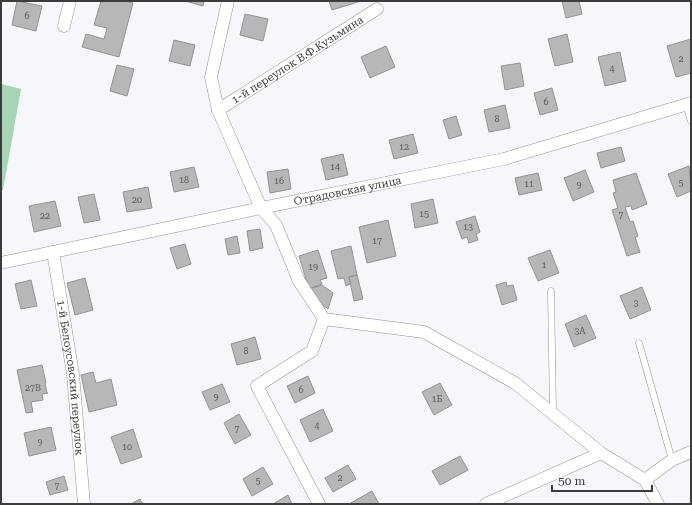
<svg xmlns="http://www.w3.org/2000/svg" width="692" height="505" viewBox="0 0 692 505" font-family="'Roboto Serif',serif">
  <rect width="100%" height="100%" fill="#f5f7fa"/>
  <path fill="#a7d4b4" d="M 1,84 L 21,89 L 3,190 L 1,190 Z"/>
  <path fill="#b5b7b9" stroke="#919395" d="M 17,1 L 42,6 L 36,31 L 12,25 Z
    M 101,1 L 125,1 L 133,3 L 119,57 L 82,47 L 86,34 L 104,39 L 107,28 L 94,25 Z
    M 185,1 L 204,1 L 203,6 Z
    M 329,1 L 358,1 L 358,2 L 332,10 Z
    M 562,1 L 579,1 L 582,14 L 566,18 Z
    M 245,14 L 268,19 L 263,41 L 240,35 Z
    M 567,34 L 573,62 L 555,66 L 548,39 Z
    M 691,39 L 691,73 L 676,77 L 667,46 Z
    M 174,40 L 195,45 L 190,66 L 169,61 Z
    M 386,46 L 395,67 L 370,78 L 361,57 Z
    M 620,52 L 626,81 L 605,86 L 598,57 Z
    M 520,63 L 524,86 L 505,90 L 501,66 Z
    M 117,65 L 134,69 L 127,96 L 110,91 Z
    M 552,88 L 558,110 L 540,115 L 534,93 Z
    M 505,105 L 510,128 L 489,132 L 484,110 Z
    M 456,116 L 462,135 L 449,139 L 443,120 Z
    M 413,134 L 418,153 L 394,159 L 389,140 Z
    M 621,147 L 625,161 L 601,168 L 597,153 Z
    M 343,154 L 348,175 L 326,180 L 321,159 Z
    M 689,166 L 691,191 L 677,197 L 668,174 Z
    M 194,167 L 199,187 L 174,192 L 170,172 Z
    M 288,169 L 291,189 L 270,193 L 267,172 Z
    M 585,170 L 594,192 L 573,201 L 564,178 Z
    M 538,173 L 542,190 L 519,195 L 515,178 Z
    M 636,173 L 647,204 L 632,210 L 631,206 L 625,207 L 630,222 L 633,221 L 638,236 L 635,237 L 640,252 L 627,256 L 612,210 L 618,208 L 613,193 L 616,192 L 613,180 Z
    M 148,187 L 152,208 L 127,212 L 123,192 Z
    M 94,194 L 100,220 L 84,223 L 78,197 Z
    M 433,199 L 438,223 L 415,228 L 411,204 Z
    M 55,201 L 61,226 L 34,232 L 29,206 Z
    M 475,216 L 480,232 L 476,234 L 478,240 L 469,243 L 467,237 L 462,239 L 456,222 Z
    M 388,220 L 396,256 L 367,263 L 359,227 Z
    M 260,229 L 263,248 L 250,251 L 247,231 Z
    M 237,236 L 240,253 L 228,255 L 225,239 Z
    M 185,244 L 191,264 L 177,269 L 170,248 Z
    M 351,246 L 357,275 L 349,277 L 350,284 L 346,286 L 344,278 L 338,279 L 331,251 Z
    M 318,250 L 327,278 L 320,280 L 322,284 L 309,289 L 299,256 Z
    M 550,250 L 559,273 L 538,281 L 528,258 Z
    M 357,275 L 363,299 L 354,301 L 349,277 Z
    M 85,278 L 93,310 L 75,315 L 67,283 Z
    M 31,280 L 37,306 L 21,309 L 15,284 Z
    M 506,282 L 507,286 L 513,285 L 517,300 L 502,305 L 496,285 Z
    M 322,285 L 333,293 L 328,309 L 315,300 L 309,289 Z
    M 642,287 L 651,310 L 630,319 L 620,296 Z
    M 586,315 L 596,338 L 574,347 L 565,324 Z
    M 255,337 L 261,359 L 237,365 L 231,344 Z
    M 42,365 L 46,383 L 45,383 L 47,393 L 48,393 L 42,394 L 43,400 L 31,402 L 33,412 L 26,413 L 17,370 Z
    M 93,372 L 96,383 L 111,379 L 117,405 L 89,412 L 81,375 Z
    M 308,376 L 315,393 L 295,403 L 287,386 Z
    M 440,383 L 452,405 L 434,415 L 422,392 Z
    M 222,384 L 230,402 L 210,410 L 202,392 Z
    M 323,409 L 333,431 L 310,442 L 300,420 Z
    M 239,414 L 251,435 L 235,444 L 224,423 Z
    M 51,427 L 56,450 L 29,456 L 24,433 Z
    M 133,429 L 142,457 L 121,464 L 111,437 Z
    M 460,456 L 468,470 L 440,485 L 432,471 Z
    M 348,465 L 356,479 L 333,492 L 325,478 Z
    M 263,467 L 273,484 L 252,496 L 243,479 Z
    M 64,476 L 68,490 L 50,495 L 46,482 Z
    M 372,491 L 379,504 L 349,504 Z
    M 288,495 L 292,504 L 273,504 Z
    M 140,499 L 143,504 L 131,504 Z"/>
  <g fill="none" stroke-linecap="round" stroke-linejoin="round">
    <g stroke="#919295" stroke-width="7">
      <path id="lane" d="M 686,105 L 691,121
        M 551,291 L 553,413
        M 639,343 L 672,460"/>
    </g>
    <g stroke="#919295" stroke-width="13">
      <g id="street">
        <path d="M 228,1 L 211,77 L 218,110 L 261,208 L 276,225 L 299,281 L 324,319 L 424,332 L 515,383 L 601,453 L 645,480 L 658,504"/>
        <path d="M 64,26 L 70,1"/>
        <path id="s1" d="M 218,110 L 377,9"/>
        <path id="s2" d="M 53,252 L 73,374 L 84,504"/>
        <path id="s3" d="M 1,263 L 261,208 L 504,159 L 691,103"/>
        <path d="M 645,480 L 672,460 L 691,452"/>
        <path d="M 319,504 L 257,386 L 312,351 L 324,319"/>
        <path d="M 486,504 L 601,453"/>
      </g>
    </g>
    <use href="#lane" stroke="#fff" stroke-width="6"/>
    <use href="#street" stroke="#fff" stroke-width="12"/>
  </g>
  <g text-anchor="middle" stroke-width="3" stroke-linejoin="round" paint-order="stroke">
    <g font-size="9" fill="#5a5b5d">
      <text x="27" y="19">6</text>
      <text x="681" y="62">2</text>
      <text x="612" y="72">4</text>
      <text x="546" y="105">6</text>
      <text x="497" y="122">8</text>
      <text x="404" y="150">12</text>
      <text x="335" y="170">14</text>
      <text x="184" y="183">18</text>
      <text x="279" y="184">16</text>
      <text x="681" y="186">5</text>
      <text x="529" y="187">11</text>
      <text x="579" y="188">9</text>
      <text x="137" y="203">20</text>
      <text x="424" y="217">15</text>
      <text x="621" y="218">7</text>
      <text x="45" y="219">22</text>
      <text x="468" y="230">13</text>
      <text x="377" y="244">17</text>
      <text x="544" y="268">1</text>
      <text x="313" y="270">19</text>
      <text x="636" y="306">3</text>
      <text x="580" y="334">3А</text>
      <text x="246" y="354">8</text>
      <text x="33" y="391">27В</text>
      <text x="301" y="393">6</text>
      <text x="216" y="400">9</text>
      <text x="437" y="402">1Б</text>
      <text x="317" y="429">4</text>
      <text x="237" y="432">7</text>
      <text x="40" y="445">9</text>
      <text x="127" y="450">10</text>
      <text x="340" y="481">2</text>
      <text x="258" y="484">5</text>
      <text x="57" y="489">7</text>
    </g>
    <g font-size="11" fill="#3c3c3e" stroke="#f5f7fa">
      <text dy="4" stroke="none"><textPath href="#s1" startOffset="94">1-й переулок В.Ф.Кузьмина</textPath></text>
      <text dy="4" stroke="none"><textPath href="#s3" startOffset="354">Отрадовская улица</textPath></text>
      <text dy="4" stroke="none"><textPath href="#s2" startOffset="127">1-й Белоусовский переулок</textPath></text>
    </g>
  </g>
  <rect width="692" height="505" fill="none" stroke="#3c3c3e" stroke-width="4"/>
  <path d="M552 485v6h100v-6" fill="none" stroke="#3c3c3e" stroke-width="2"/>
  <text x="558" y="485" font-size="12" fill="#3c3c3e" stroke="#f5f7fa" stroke-width="3" paint-order="stroke">50 m</text>
</svg>
